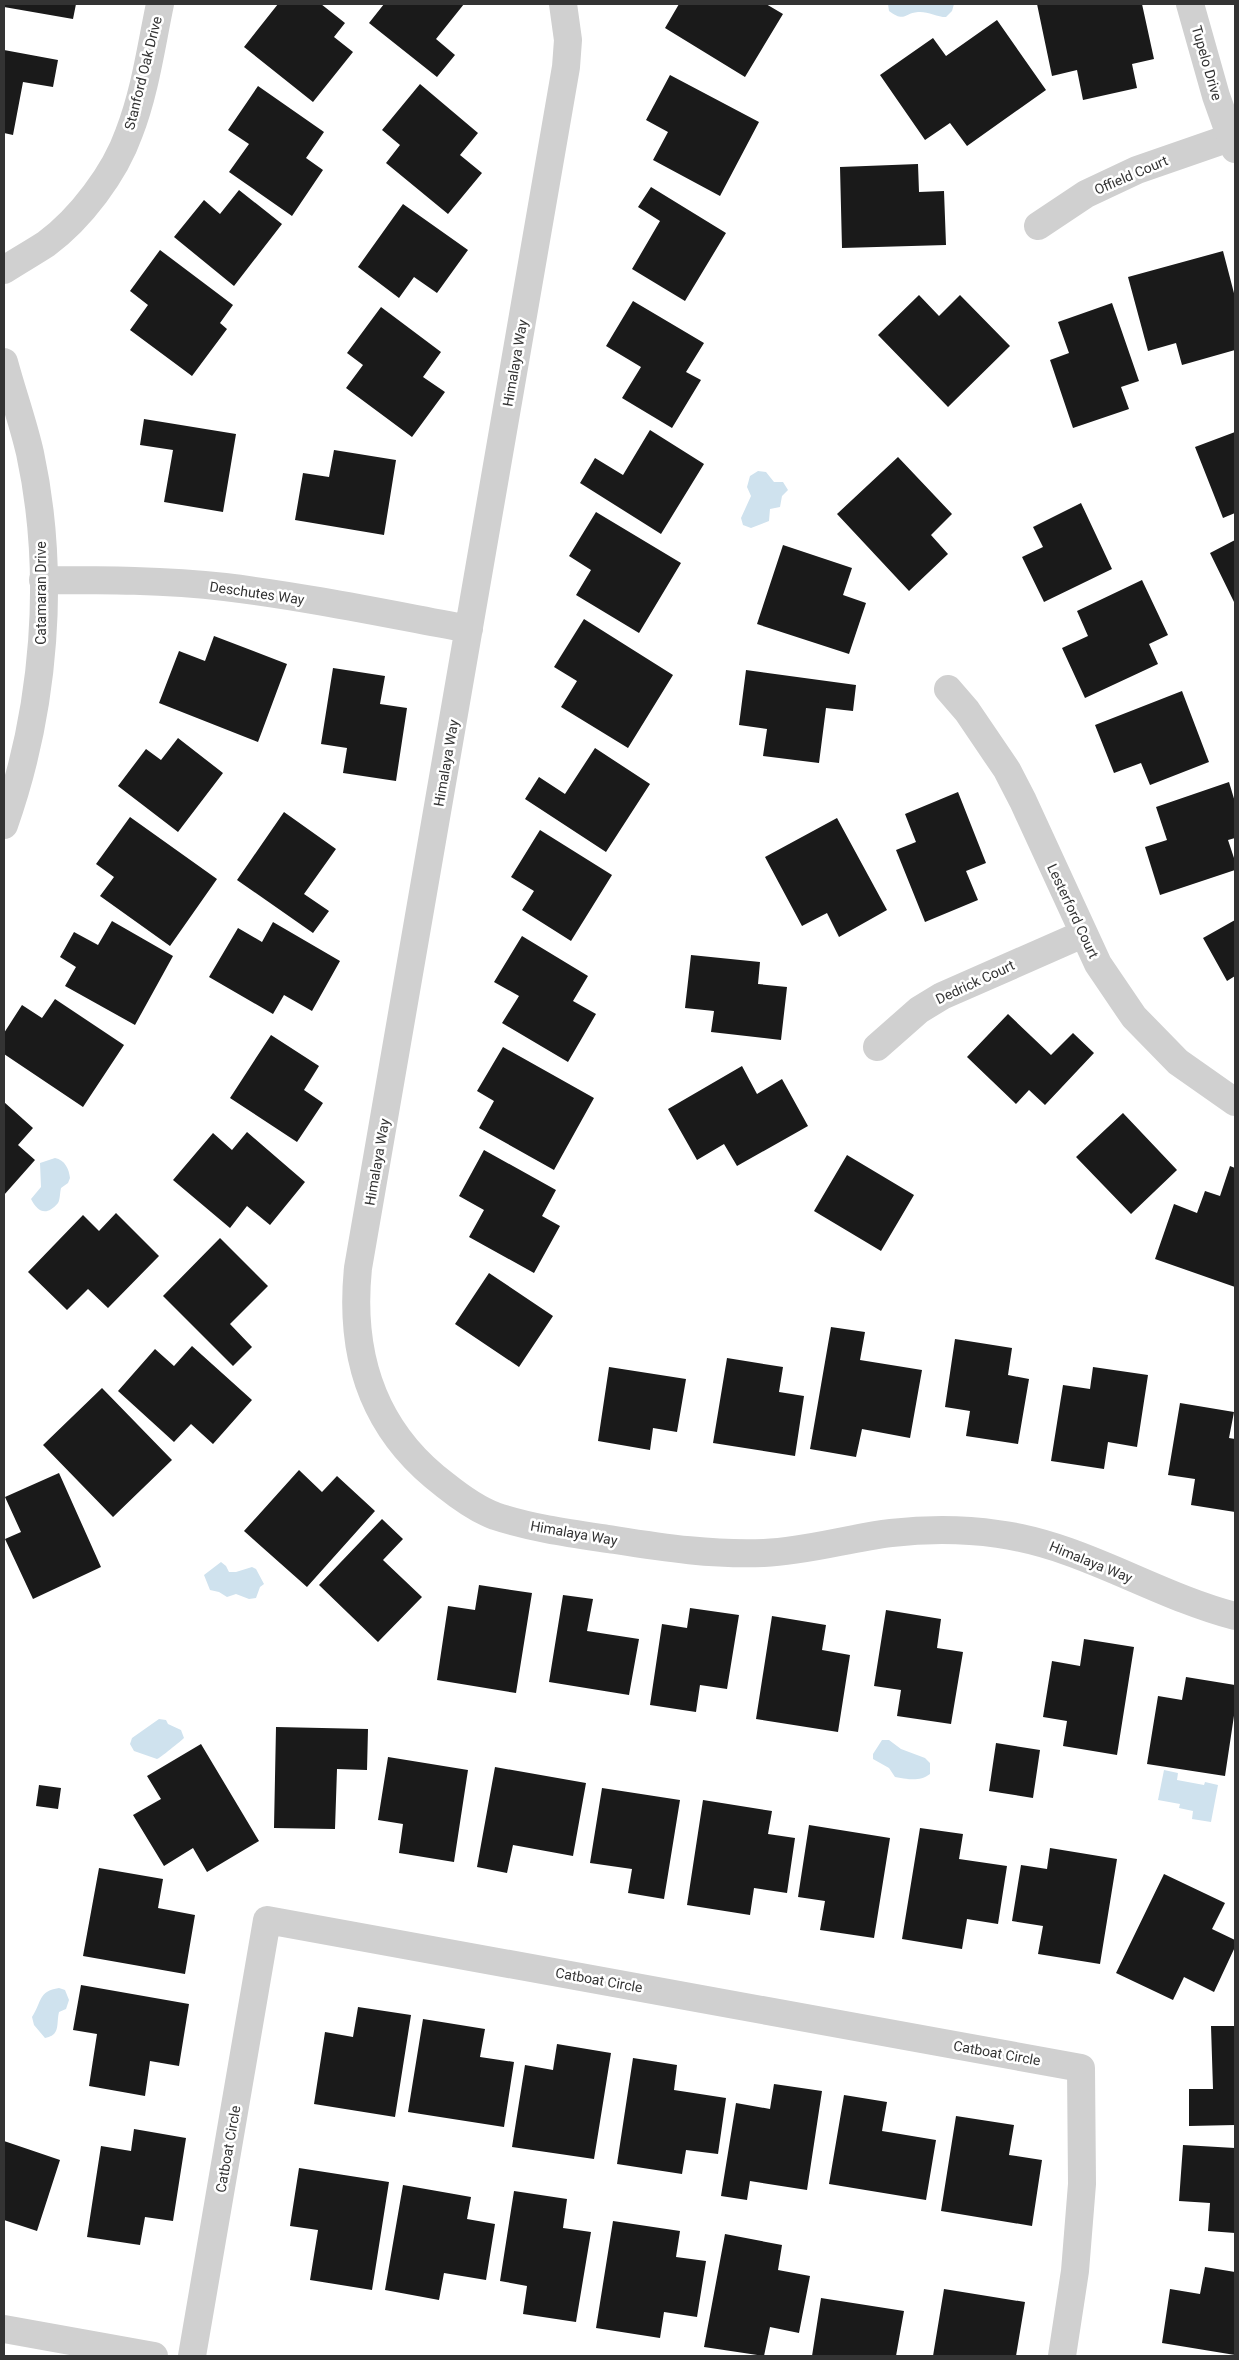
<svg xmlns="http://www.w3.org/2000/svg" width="1239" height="2360" viewBox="0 0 1239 2360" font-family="Roboto,sans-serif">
  <rect width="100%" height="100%" fill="#fff"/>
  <path fill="#cfe2ee" d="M 888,4 L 954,4 L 952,11 L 946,17 C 937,17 927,11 918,12 C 904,13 905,23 889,11 Z
    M 758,471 L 766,472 L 774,482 L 783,482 L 788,490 L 782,496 L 780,507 L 770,509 L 769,521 L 751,528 L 743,525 L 741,518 L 751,496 L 747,487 L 750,476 Z
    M 55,1158 C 65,1160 69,1169 70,1178 L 68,1183 L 61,1188 C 60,1192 60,1200 58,1203 C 47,1216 38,1213 31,1199 L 41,1187 L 40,1163 Z
    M 221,1562 L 226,1566 L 229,1572 L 236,1572 L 252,1567 L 256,1569 L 264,1584 L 260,1587 L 256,1598 L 249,1599 L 236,1594 L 227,1597 L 219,1592 L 210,1590 L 204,1575 Z
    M 159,1719 L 166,1720 L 168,1724 L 181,1730 L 184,1738 C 182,1740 159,1759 157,1759 L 134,1751 L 130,1744 L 132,1738 Z
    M 882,1740 L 889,1740 L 901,1749 L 925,1758 L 930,1763 L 930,1774 C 920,1782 906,1779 895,1777 L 889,1768 L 873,1759 L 873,1754 Z
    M 1164,1770 L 1178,1773 L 1177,1780 L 1204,1785 L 1205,1782 L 1218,1785 L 1211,1822 L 1192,1819 L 1193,1811 L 1179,1808 L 1180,1804 L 1158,1800 Z
    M 59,1988 L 65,1990 L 69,2000 L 66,2009 L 59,2012 C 56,2024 61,2035 45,2038 L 34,2025 L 32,2017 C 42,2002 38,1991 59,1988 Z"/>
  <path fill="#1a1a1a" d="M 4,4 L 76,4 L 73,19 L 4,7 Z
    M 278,4 L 321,4 L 345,23 L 334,37 L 353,52 L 313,102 L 244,47 Z
    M 384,4 L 464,4 L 436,39 L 455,55 L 437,77 L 369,23 Z
    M 679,4 L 766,4 L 783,14 L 745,77 L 665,28 Z
    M 1037,4 L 1142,4 L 1154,59 L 1132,64 L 1137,88 L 1083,100 L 1077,70 L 1052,76 Z
    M 997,20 L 1046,90 L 967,146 L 950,123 L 925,140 L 880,75 L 933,38 L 946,56 Z
    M 4,50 L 58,60 L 53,87 L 23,82 L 13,135 L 4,133 Z
    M 670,75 L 759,122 L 720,196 L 653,160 L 668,132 L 646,120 Z
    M 420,84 L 478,133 L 460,155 L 482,173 L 448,214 L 386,163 L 400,145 L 382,130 Z
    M 258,86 L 324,132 L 306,158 L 323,170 L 292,216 L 229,172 L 249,144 L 228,130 Z
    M 918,164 L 919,192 L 944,191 L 946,245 L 842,248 L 840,167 Z
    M 651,187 L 726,233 L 685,301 L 632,269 L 660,221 L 638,207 Z
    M 239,190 L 282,224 L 234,286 L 174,237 L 204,200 L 220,214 Z
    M 403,204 L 468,250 L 437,293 L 414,277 L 399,298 L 358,267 Z
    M 160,250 L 233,305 L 220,323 L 227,329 L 192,376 L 130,330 L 148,305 L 130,291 Z
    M 1223,251 L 1235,297 L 1235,350 L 1182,365 L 1176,343 L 1148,351 L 1128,277 Z
    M 919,295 L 939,316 L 960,295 L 1010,346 L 948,407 L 878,335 Z
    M 633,301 L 704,343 L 686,372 L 701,380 L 672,428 L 622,398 L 641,367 L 606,346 Z
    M 1112,303 L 1139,381 L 1121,387 L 1129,409 L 1073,428 L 1050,360 L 1069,353 L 1058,322 Z
    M 381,307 L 441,352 L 423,377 L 445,392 L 412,437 L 346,388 L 363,365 L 347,353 Z
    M 144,419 L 236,434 L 223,512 L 164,502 L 173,450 L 140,445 Z
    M 650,430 L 704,464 L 661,534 L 580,483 L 595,458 L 623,475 Z
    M 1235,432 L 1235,513 L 1223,518 L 1195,447 Z
    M 334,450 L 396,460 L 384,535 L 295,520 L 303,473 L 329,477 Z
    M 898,457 L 952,514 L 931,535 L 948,554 L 909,591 L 837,514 Z
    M 1081,503 L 1112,569 L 1044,602 L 1022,557 L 1043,547 L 1033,527 Z
    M 596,512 L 681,563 L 639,633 L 576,595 L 591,570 L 569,556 Z
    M 1235,540 L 1235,604 L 1210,553 Z
    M 783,545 L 852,568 L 843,595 L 866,603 L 849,654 L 757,624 Z
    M 1142,580 L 1168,635 L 1149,644 L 1158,664 L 1085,698 L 1062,648 L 1088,636 L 1077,611 Z
    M 584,619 L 673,675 L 628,748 L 561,707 L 577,681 L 554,667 Z
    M 214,636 L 287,664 L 258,742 L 159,703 L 179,651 L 205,661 Z
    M 333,668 L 385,676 L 380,704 L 407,708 L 396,781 L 343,773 L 347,748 L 321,744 Z
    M 746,670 L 856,685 L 853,711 L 826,708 L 819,763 L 763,756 L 767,729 L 739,725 Z
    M 1182,691 L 1209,762 L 1150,785 L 1141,763 L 1114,773 L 1095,725 Z
    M 178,738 L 223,773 L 178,832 L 118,786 L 146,749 L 161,760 Z
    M 595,748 L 650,784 L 606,852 L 525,799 L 539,777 L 565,794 Z
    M 1229,782 L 1235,802 L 1235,838 L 1228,840 L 1235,861 L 1235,870 L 1160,895 L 1145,847 L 1167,840 L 1156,807 Z
    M 958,792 L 986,863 L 966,871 L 978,900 L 925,922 L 896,850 L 916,842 L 905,814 Z
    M 284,812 L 336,849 L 304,894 L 329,911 L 313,933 L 237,880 Z
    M 130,817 L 217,879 L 170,946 L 100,896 L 114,877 L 96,864 Z
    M 837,818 L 887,910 L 839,937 L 827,913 L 802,926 L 765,857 Z
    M 540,830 L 612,875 L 571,941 L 522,910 L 534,891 L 511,877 Z
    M 1235,920 L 1235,976 L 1227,981 L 1203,938 Z
    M 112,921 L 173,956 L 135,1025 L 65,986 L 76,967 L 60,957 L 74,932 L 98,945 Z
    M 273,922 L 340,961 L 312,1011 L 284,995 L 273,1014 L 209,977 L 238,928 L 262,942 Z
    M 522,936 L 588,976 L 573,1001 L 596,1014 L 568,1062 L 502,1023 L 519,996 L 494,982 Z
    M 691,955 L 760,962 L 758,984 L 787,987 L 781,1040 L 711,1032 L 714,1011 L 685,1008 Z
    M 55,999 L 124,1045 L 83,1107 L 4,1054 L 4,1033 L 22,1005 L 42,1018 Z
    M 1008,1014 L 1051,1055 L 1073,1033 L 1094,1053 L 1045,1105 L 1029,1090 L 1016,1104 L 967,1057 Z
    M 271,1035 L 319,1066 L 304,1090 L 323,1103 L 297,1142 L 230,1098 Z
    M 503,1047 L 594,1098 L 554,1170 L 479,1128 L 494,1101 L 477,1091 Z
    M 742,1066 L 757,1094 L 782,1079 L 808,1126 L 737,1166 L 724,1144 L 697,1160 L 668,1109 Z
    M 4,1102 L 33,1128 L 18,1145 L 35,1160 L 4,1195 Z
    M 1123,1113 L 1177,1170 L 1131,1214 L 1076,1157 Z
    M 247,1132 L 305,1182 L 270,1225 L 247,1206 L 230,1228 L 173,1180 L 213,1133 L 232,1150 Z
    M 484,1150 L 556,1190 L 542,1216 L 560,1226 L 534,1273 L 469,1237 L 484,1210 L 459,1196 Z
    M 847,1155 L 914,1195 L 881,1251 L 814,1211 Z
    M 1230,1166 L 1235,1168 L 1235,1287 L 1155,1259 L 1174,1204 L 1197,1213 L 1205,1191 L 1220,1196 Z
    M 116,1213 L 159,1256 L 108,1308 L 88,1289 L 67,1310 L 28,1272 L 83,1215 L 99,1231 Z
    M 220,1238 L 268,1286 L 230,1324 L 252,1347 L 233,1366 L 163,1296 Z
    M 489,1273 L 553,1316 L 519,1367 L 455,1324 Z
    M 831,1327 L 865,1332 L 860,1360 L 922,1370 L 910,1438 L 862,1429 L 856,1457 L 810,1449 Z
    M 955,1339 L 1012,1348 L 1008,1375 L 1029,1379 L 1018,1444 L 966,1436 L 970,1411 L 945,1407 Z
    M 192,1346 L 252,1400 L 213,1444 L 191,1424 L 174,1442 L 118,1391 L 155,1349 L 174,1366 Z
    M 727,1358 L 783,1367 L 779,1392 L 804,1396 L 795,1456 L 713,1443 Z
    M 609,1367 L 686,1379 L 677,1432 L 653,1428 L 650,1450 L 598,1441 Z
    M 1093,1367 L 1148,1375 L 1137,1447 L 1108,1442 L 1104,1469 L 1051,1461 L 1063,1385 L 1090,1389 Z
    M 102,1388 L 172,1460 L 113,1517 L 43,1445 Z
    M 1180,1403 L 1234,1412 L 1229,1438 L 1235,1439 L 1235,1512 L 1191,1505 L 1195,1479 L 1168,1475 Z
    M 299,1470 L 322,1492 L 337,1476 L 375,1511 L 307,1587 L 244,1531 Z
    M 59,1473 L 101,1567 L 33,1599 L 5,1539 L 21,1532 L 5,1497 Z
    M 382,1519 L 403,1539 L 383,1560 L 422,1597 L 378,1642 L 319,1585 Z
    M 479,1585 L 532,1593 L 516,1693 L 437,1680 L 448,1606 L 475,1610 Z
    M 563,1595 L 593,1599 L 587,1631 L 639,1639 L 629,1695 L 549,1682 Z
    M 690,1608 L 739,1615 L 727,1689 L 700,1685 L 696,1712 L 650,1705 L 662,1624 L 687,1628 Z
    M 886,1610 L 941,1619 L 937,1648 L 963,1652 L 951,1724 L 897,1716 L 901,1690 L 874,1686 Z
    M 772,1616 L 826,1625 L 822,1650 L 850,1655 L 838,1732 L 756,1719 Z
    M 1084,1639 L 1134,1647 L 1117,1755 L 1063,1746 L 1067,1721 L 1043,1717 L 1052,1661 L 1080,1666 Z
    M 1186,1677 L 1235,1685 L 1235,1709 L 1225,1776 L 1147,1764 L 1158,1696 L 1182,1700 Z
    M 276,1727 L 368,1729 L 367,1770 L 337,1769 L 335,1829 L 274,1828 Z
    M 996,1743 L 1040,1750 L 1033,1798 L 989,1791 Z
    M 201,1744 L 259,1841 L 207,1872 L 193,1848 L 164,1866 L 133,1815 L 161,1799 L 147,1776 Z
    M 388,1757 L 468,1770 L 454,1862 L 399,1853 L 403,1824 L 378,1820 Z
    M 495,1767 L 586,1783 L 573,1856 L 513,1845 L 507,1873 L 477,1867 Z
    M 39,1785 L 61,1788 L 58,1809 L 36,1806 Z
    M 602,1788 L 680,1800 L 664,1899 L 628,1893 L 632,1869 L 590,1863 Z
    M 703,1800 L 772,1811 L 768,1834 L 795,1838 L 787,1893 L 754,1888 L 750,1915 L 687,1905 Z
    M 809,1825 L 890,1838 L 874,1938 L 820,1930 L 825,1901 L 798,1897 Z
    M 920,1828 L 963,1834 L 959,1859 L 1007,1866 L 998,1924 L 967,1919 L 962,1949 L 902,1939 Z
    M 1050,1848 L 1117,1859 L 1100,1964 L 1038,1954 L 1043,1926 L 1012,1921 L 1021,1865 L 1047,1869 Z
    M 99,1868 L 163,1879 L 158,1908 L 195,1915 L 185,1974 L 83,1956 Z
    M 1164,1874 L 1225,1903 L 1212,1929 L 1235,1940 L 1235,1947 L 1214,1992 L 1184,1977 L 1173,2000 L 1116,1973 Z
    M 81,1985 L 189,2004 L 179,2066 L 150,2061 L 145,2096 L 89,2086 L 97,2034 L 73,2030 Z
    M 358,2007 L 411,2015 L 395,2117 L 314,2104 L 325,2032 L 353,2037 Z
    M 423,2019 L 485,2029 L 480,2057 L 514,2062 L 504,2127 L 408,2112 Z
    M 1211,2026 L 1235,2026 L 1235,2125 L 1189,2126 L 1189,2089 L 1213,2089 Z
    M 557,2044 L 611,2053 L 594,2159 L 512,2147 L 525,2065 L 553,2070 Z
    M 633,2058 L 677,2065 L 674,2090 L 726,2098 L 718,2154 L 686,2150 L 682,2174 L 617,2164 Z
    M 774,2084 L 822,2091 L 807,2190 L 750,2181 L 747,2200 L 721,2196 L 736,2103 L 770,2109 Z
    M 844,2095 L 887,2102 L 882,2131 L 936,2140 L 926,2200 L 829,2184 Z
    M 956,2116 L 1014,2125 L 1009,2155 L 1042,2160 L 1032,2226 L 941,2211 Z
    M 134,2129 L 186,2138 L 173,2221 L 145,2217 L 140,2245 L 87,2237 L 101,2146 L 131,2151 Z
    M 4,2141 L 60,2160 L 37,2231 L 4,2220 Z
    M 1183,2145 L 1235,2148 L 1235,2233 L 1208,2231 L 1210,2203 L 1179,2201 Z
    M 299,2168 L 389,2182 L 372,2290 L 310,2280 L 318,2230 L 290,2226 Z
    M 403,2185 L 471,2197 L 467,2219 L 495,2224 L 486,2280 L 444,2273 L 439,2300 L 385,2290 Z
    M 514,2191 L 567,2199 L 563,2228 L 591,2232 L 576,2322 L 523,2314 L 527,2286 L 500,2281 Z
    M 613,2221 L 680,2231 L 676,2257 L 706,2261 L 697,2317 L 664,2312 L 660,2338 L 596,2328 Z
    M 725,2234 L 782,2245 L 778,2270 L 810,2276 L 799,2333 L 770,2327 L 764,2356 L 704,2347 Z
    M 1205,2267 L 1235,2272 L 1235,2355 L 1162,2343 L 1170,2289 L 1200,2294 Z
    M 944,2289 L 1025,2302 L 1016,2356 L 933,2356 Z
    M 821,2298 L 904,2311 L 896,2356 L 812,2356 Z"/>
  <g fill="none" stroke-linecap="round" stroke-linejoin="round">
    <path stroke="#d0d0d0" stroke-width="28" d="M 563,4 L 568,40 L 566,67 L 358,1268 C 349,1356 373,1431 445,1485 C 460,1497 476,1509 495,1516 C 534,1529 575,1534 615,1540 C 665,1548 714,1555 764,1553 C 808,1551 849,1538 891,1533 C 927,1529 963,1529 998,1534 C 1082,1545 1154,1595 1235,1616
      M 1038,226 L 1086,194 L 1137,170 L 1235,136
      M 4,270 C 18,261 32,253 46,244 C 80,219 115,173 129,133 C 145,92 151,47 160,4
      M 4,362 C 12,392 23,422 30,453 C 56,574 45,709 4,825
      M 43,580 C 104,580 165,580 225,587 C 307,597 388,614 469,629
      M 948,689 L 967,711 L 1007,770 L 1023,801 L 1098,964 L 1134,1017 L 1178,1062 L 1235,1102
      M 877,1047 L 919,1010 L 942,996 L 1083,934
      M 4,2329 L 154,2356
      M 192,2356 L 267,1920 L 1081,2068 L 1082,2184 L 1075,2271 L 1062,2356"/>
    <path stroke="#d0d0d0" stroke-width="28" d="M 1190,4 L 1216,96 L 1235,149"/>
  </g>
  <g text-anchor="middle" stroke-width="5" stroke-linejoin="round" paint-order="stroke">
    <g font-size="14" fill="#333" stroke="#fff">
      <text transform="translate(1207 63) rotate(74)" y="5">Tupelo Drive</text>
      <text transform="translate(143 73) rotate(-76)" y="5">Stanford Oak Drive</text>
      <text transform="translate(1131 175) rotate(-23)" y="5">Offield Court</text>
      <text transform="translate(515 363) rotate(-80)" y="5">Himalaya Way</text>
      <text transform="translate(41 593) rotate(-90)" y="5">Catamaran Drive</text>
      <text transform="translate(257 593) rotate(8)" y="5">Deschutes Way</text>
      <text transform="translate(446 763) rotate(-80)" y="5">Himalaya Way</text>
      <text transform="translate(1073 911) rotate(65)" y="5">Lesterford Court</text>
      <text transform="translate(975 982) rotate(-25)" y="5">Dedrick Court</text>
      <text transform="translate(377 1162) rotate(-80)" y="5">Himalaya Way</text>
      <text transform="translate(574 1533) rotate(10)" y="5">Himalaya Way</text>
      <text transform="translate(1091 1562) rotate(22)" y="5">Himalaya Way</text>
      <text transform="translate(599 1980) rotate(10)" y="5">Catboat Circle</text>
      <text transform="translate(997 2053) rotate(10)" y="5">Catboat Circle</text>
      <text transform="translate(228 2149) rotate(-80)" y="5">Catboat Circle</text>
    </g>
  </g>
  <rect width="1239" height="2360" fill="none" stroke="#333333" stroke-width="10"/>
</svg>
